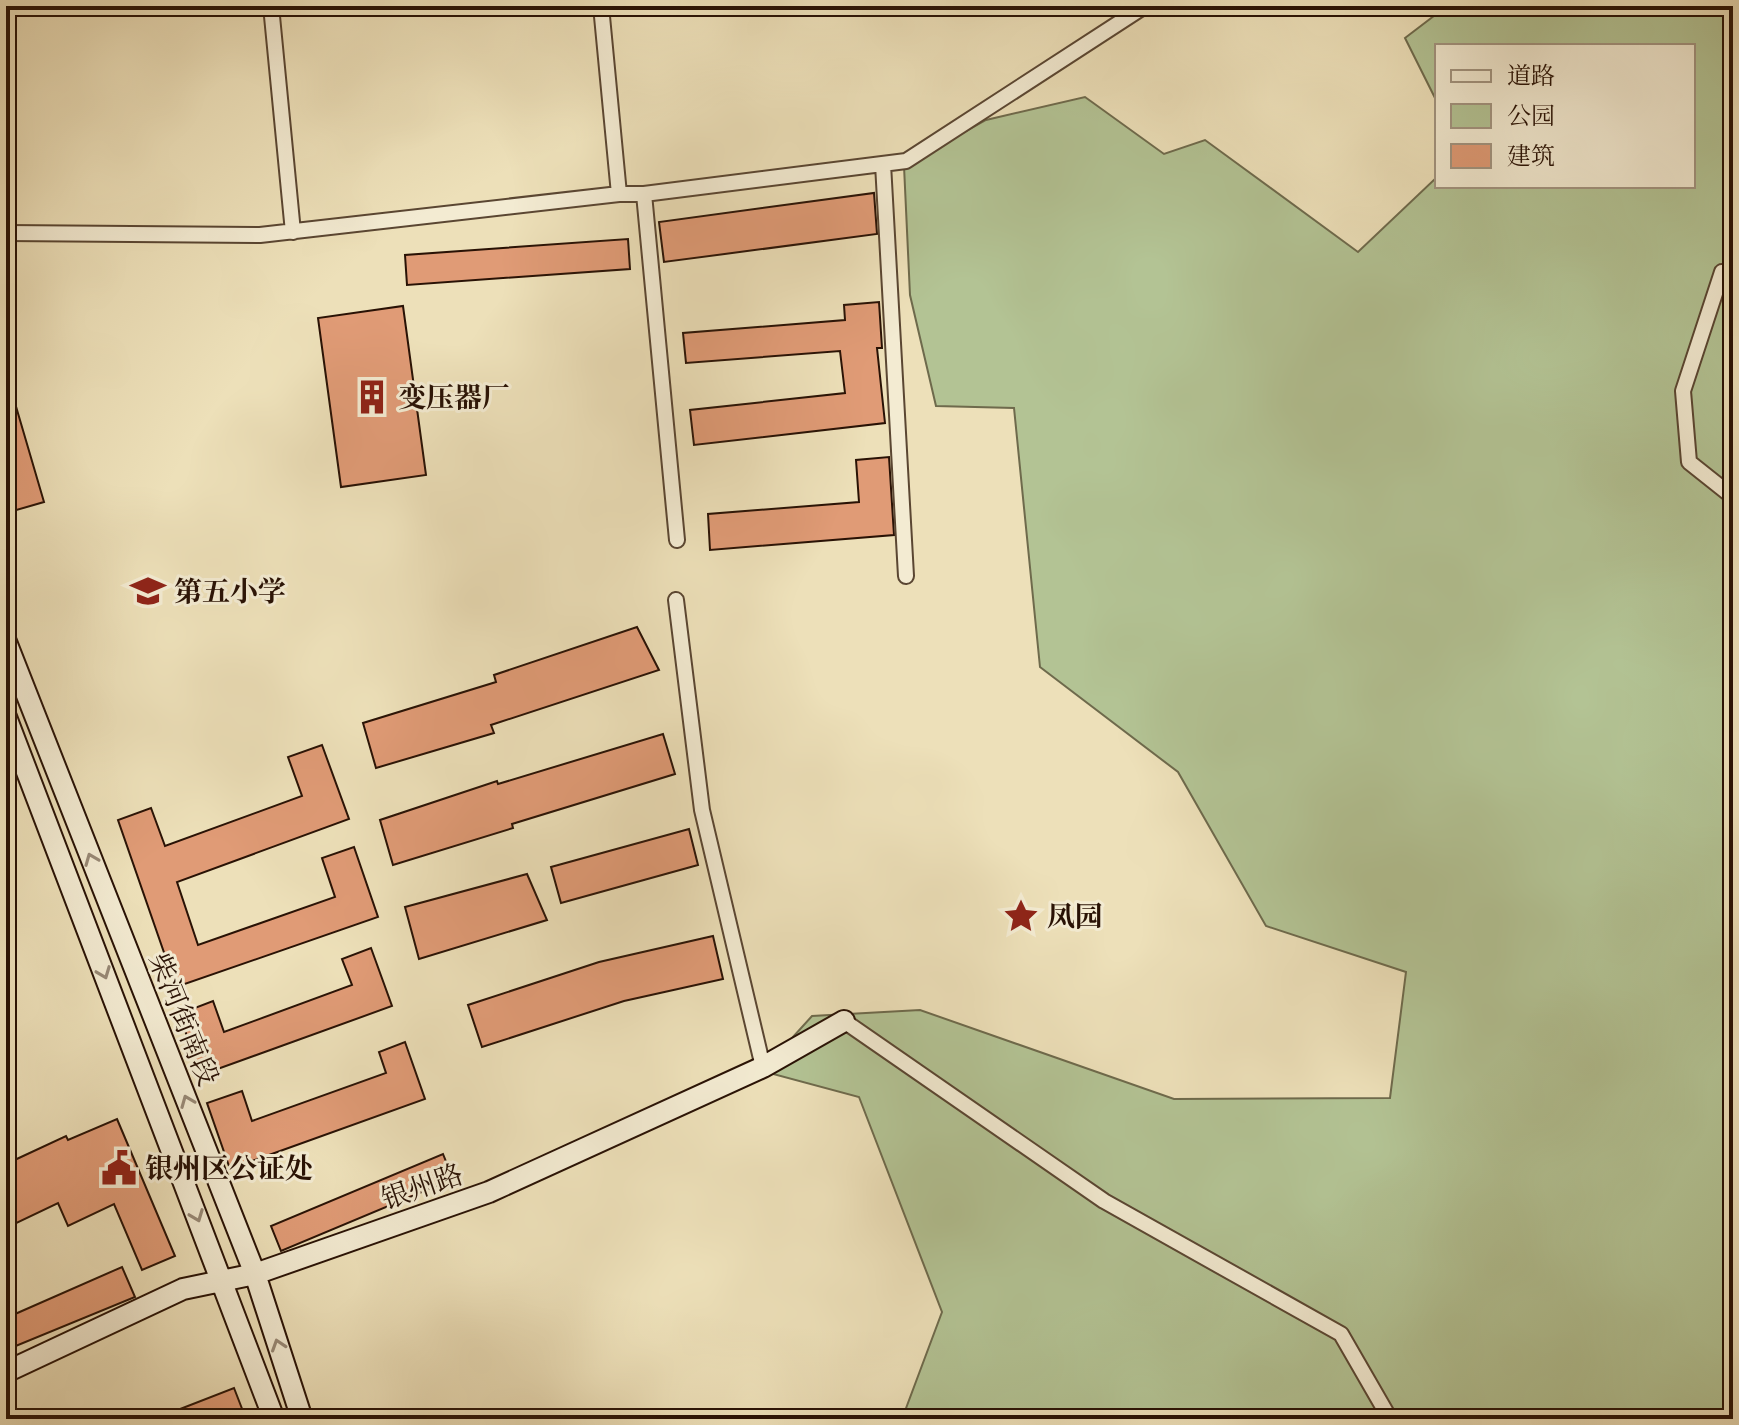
<svg xmlns="http://www.w3.org/2000/svg" width="1739" height="1425" viewBox="0 0 1739 1425" font-family="'EB Garamond','Noto Serif SC',serif">
  <rect width="100%" height="100%" fill="#ede0b9"/>
  <filter id="stains"><feTurbulence type="fractalNoise" baseFrequency=".0025" numOctaves="4"/><feColorMatrix values="0 0 0 0 .2 0 0 0 0 .09 0 0 0 0 .02 0 0 0 .5 -.17"/></filter>
  <radialGradient id="worn" r=".72"><stop offset=".6" stop-color="#630" stop-opacity="0"/><stop offset="1" stop-color="#630" stop-opacity=".3"/></radialGradient>
  <path fill="#b3c394" stroke="#6e6a4c" stroke-width="2" d="M 1447,6 L 1733,6 L 1733,1419 L 902,1419 L 942,1312 L 859,1097 L 762,1071 L 812,1016 L 920,1010 L 1174,1099 L 1390,1098 L 1406,972 L 1266,926 L 1178,772 L 1040,667 L 1014,408 L 936,406 L 910,295 L 904,166 L 986,120 L 1085,97 L 1164,154 L 1205,140 L 1358,252 L 1437,177 L 1437,186 L 1693,186 L 1693,46 L 1437,46 L 1437,102 L 1405,38 Z"/>
  <path fill="#e09b76" stroke="#291205" stroke-width="2" d="M 874,193 L 877,234 L 664,262 L 659,222 Z
    M 628,239 L 630,269 L 407,285 L 405,255 Z
    M 879,302 L 882,348 L 877,348 L 885,423 L 694,445 L 690,410 L 845,393 L 840,351 L 686,363 L 683,333 L 845,320 L 844,305 Z
    M 403,306 L 426,475 L 341,487 L 318,318 Z
    M 10,386 L 44,502 L 6,513 L 6,387 Z
    M 889,457 L 894,535 L 710,550 L 708,514 L 859,502 L 856,460 Z
    M 637,627 L 659,670 L 491,725 L 494,733 L 376,768 L 363,723 L 496,682 L 494,675 Z
    M 663,734 L 675,774 L 512,824 L 513,828 L 393,865 L 380,820 L 497,781 L 498,784 Z
    M 322,745 L 349,819 L 177,882 L 198,945 L 335,897 L 322,858 L 354,847 L 378,917 L 176,987 L 118,820 L 151,808 L 165,846 L 302,796 L 288,757 Z
    M 689,829 L 698,865 L 561,903 L 551,867 Z
    M 527,874 L 547,920 L 419,959 L 405,907 Z
    M 713,936 L 723,979 L 624,1001 L 482,1047 L 468,1005 L 599,962 Z
    M 371,948 L 392,1006 L 201,1075 L 179,1014 L 213,1001 L 224,1032 L 352,985 L 342,959 Z
    M 405,1042 L 425,1099 L 230,1169 L 207,1103 L 242,1091 L 252,1121 L 386,1073 L 379,1052 Z
    M 117,1119 L 175,1256 L 142,1270 L 114,1204 L 68,1226 L 58,1203 L 6,1228 L 6,1164 L 66,1136 L 68,1140 Z
    M 443,1154 L 453,1179 L 281,1251 L 271,1226 Z
    M 122,1267 L 135,1297 L 6,1350 L 6,1318 Z
    M 234,1388 L 246,1419 L 157,1419 L 157,1418 Z"/>
  <g fill="none" stroke-linecap="round" stroke-linejoin="round">
    <g stroke="#5a4632" stroke-width="18">
      <path id="street" d="M 271,6 L 293,232
        M 601,6 L 619,194
        M 883,164 L 906,576
        M 644,194 L 677,540
        M 6,233 L 260,235 L 619,194 L 644,194 L 906,161 L 1145,6
        M 1733,273 L 1722,272 L 1683,391 L 1689,462 L 1733,497
        M 676,600 L 702,810 L 763,1067
        M 844,1021 L 1104,1201 L 1341,1334 L 1390,1419"/>
    </g>
    <g stroke="#291205" stroke-width="24">
      <path id="secondary" d="M 6,642 L 255,1274 L 302,1419
        M 6,717 L 274,1419
        M 6,1372 L 183,1289 L 255,1274 L 489,1192 L 763,1067 L 844,1021"/>
    </g>
    <use href="#street" stroke="#f3ebd2" stroke-width="14"/>
    <use href="#secondary" stroke="#f3ebd2" stroke-width="20"/>
  </g>
  <defs><path id="oneway-chevron" d="M-2-3.5L2.5 0L-2 3.5" fill="none" stroke-width="1.6" stroke-linecap="round" stroke-linejoin="round" transform="scale(2)"/></defs>
  <g stroke="#988976">
    <use href="#oneway-chevron" transform="translate(91 859) rotate(-112)"/>
    <use href="#oneway-chevron" transform="translate(104 973) rotate(69)"/>
    <use href="#oneway-chevron" transform="translate(187 1101) rotate(-112)"/>
    <use href="#oneway-chevron" transform="translate(197 1216) rotate(69)"/>
    <use href="#oneway-chevron" transform="translate(278 1345) rotate(-108)"/>
  </g>
  <defs>
    <g id="building-bare" transform="scale(2.76)"><path d="M-4-6H4V6H1V3H-1V6H-4ZM-2.5-4.3h1.7v1.8h-1.7ZM.8-4.3h1.7v1.8H.8ZM-2.5-1h1.7V.8h-1.7ZM.8-1h1.7V.8H.8Z" fill="#8f2418" stroke="#f3ebd2" stroke-width="2.5" paint-order="stroke"/></g>
    <g id="school-bare" transform="scale(2.76)"><path d="M0-5L7-2L0 1L-7-2ZM-4 1L0 2.5L4 1V4Q0 6-4 4Z" fill="#8f2418" stroke="#f3ebd2" stroke-width="2.5" paint-order="stroke"/></g>
    <g id="sight-bare" transform="scale(2.76)"><path d="M0-6L1.8-2.2L6-1.7L2.9 1.2L3.7 5.4L0 3.3L-3.7 5.4L-2.9 1.2L-6-1.7L-1.8-2.2Z" fill="#8f2418" stroke="#f3ebd2" stroke-width="2.5" paint-order="stroke"/></g>
    <g id="civic-bare" transform="scale(2.76)"><path d="M-.6-6.5H3V-4.5H.6V-3L4-1V1h2V6H-6V1h2V-1L-.6-3ZM-1.2 2.5V6h2.4V2.5Z" fill="#8f2418" stroke="#f3ebd2" stroke-width="2.5" paint-order="stroke"/></g>
  </defs>
  <g fill-rule="evenodd">
    <use href="#building-bare" x="372" y="397"/>
    <use href="#school-bare" x="148" y="591"/>
    <use href="#sight-bare" x="1021" y="916"/>
    <use href="#civic-bare" x="119" y="1168"/>
  </g>
  <g text-anchor="middle" stroke-width="6" stroke-linejoin="round" paint-order="stroke">
    <g font-size="28" font-weight="bold" fill="#291205" stroke="#f3ebd2" text-anchor="start">
      <text x="398" y="407">变压器厂</text>
      <text x="174" y="601">第五小学</text>
      <text x="1047" y="926">凤园</text>
      <text x="145" y="1178">银州区公证处</text>
    </g>
    <g font-size="28" fill="#291205" stroke="#f3ebd2">
      <text transform="translate(184 1019) rotate(68)" y="10">柴河街南段</text>
      <text transform="translate(422 1186) rotate(-19)" y="10">银州路</text>
    </g>
  </g>
  <rect width="1739" height="1425" fill="none" stroke="#ede0b9" stroke-width="32"/>
  <rect x="8" y="8" width="1723" height="1409" fill="none" stroke="#291205" stroke-width="4"/>
  <rect x="16" y="16" width="1707" height="1393" fill="none" stroke="#291205" stroke-width="2"/>
  <rect x="1435" y="44" width="260" height="144" fill="#f3ebd2" stroke="#a29480" stroke-width="2"/>
  <rect x="1451" y="70" width="40" height="12" fill="#f3ebd2" stroke="#a29480" stroke-width="2"/>
  <text x="1507" y="84" font-size="24" fill="#291205">道路</text>
  <rect x="1451" y="104" width="40" height="24" fill="#b3c394" stroke="#a29480" stroke-width="2"/>
  <text x="1507" y="124" font-size="24" fill="#291205">公园</text>
  <rect x="1451" y="144" width="40" height="24" fill="#e09b76" stroke="#a29480" stroke-width="2"/>
  <text x="1507" y="164" font-size="24" fill="#291205">建筑</text>
  <rect width="100%" height="100%" filter="url(#stains)"/>
  <rect width="100%" height="100%" fill="url(#worn)"/>
</svg>
